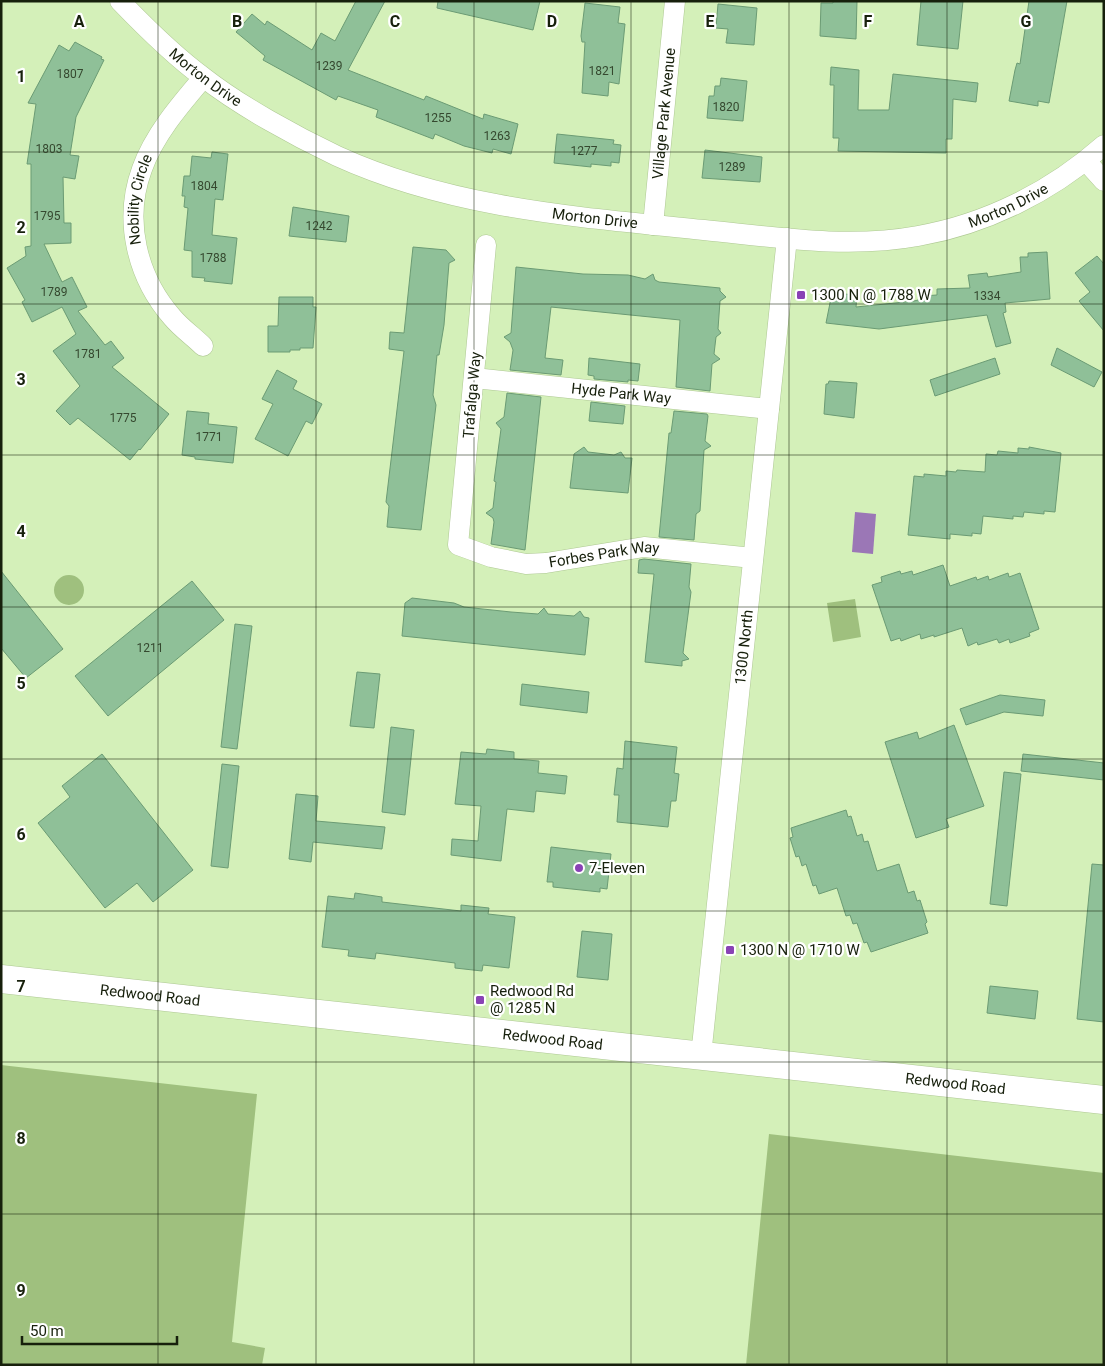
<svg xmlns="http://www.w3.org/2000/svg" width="1105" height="1366" viewBox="0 0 1105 1366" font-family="Roboto,sans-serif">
  <rect width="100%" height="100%" fill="#d4f0b9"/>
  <path fill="#9fc07e" d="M54 590a15 15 0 1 1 30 0a15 15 0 1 1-30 0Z
    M 855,599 L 861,637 L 833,642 L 827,603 Z
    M 1,1065 L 257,1094 L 232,1342 L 265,1348 L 262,1365 L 1,1365 Z
    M 769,1134 L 1104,1173 L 1104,1365 L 746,1365 Z"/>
  <path fill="#9b77b6" d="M 855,512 L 876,514 L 873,554 L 852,552 Z"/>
  <path fill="#8fc098" stroke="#6b9b74" d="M 356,1 L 385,1 L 348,70 L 424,100 L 426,96 L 483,119 L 484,114 L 518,124 L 511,154 L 493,149 L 492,153 L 464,146 L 435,134 L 433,139 L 376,117 L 378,110 L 338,96 L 336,100 L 263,60 L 265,56 L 236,32 L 252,14 L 265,25 L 267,21 L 312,50 L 321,33 L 335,41 Z
    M 438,1 L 540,1 L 533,30 L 437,8 Z
    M 833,1 L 857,1 L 856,39 L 820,36 L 821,3 L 833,3 Z
    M 921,1 L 963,1 L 958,49 L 917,45 Z
    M 1029,1 L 1067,1 L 1049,103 L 1038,101 L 1038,106 L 1009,101 L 1015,70 L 1017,63 L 1020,64 Z
    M 585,3 L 620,7 L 618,23 L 625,24 L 619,84 L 609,82 L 608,96 L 582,93 L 585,42 L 582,42 L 581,36 Z
    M 718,4 L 757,8 L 754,45 L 726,43 L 728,29 L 716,28 Z
    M 75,42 L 102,57 L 101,59 L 104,60 L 76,117 L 70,155 L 79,156 L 75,179 L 63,177 L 64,223 L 71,223 L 71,243 L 44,244 L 62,282 L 72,277 L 87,307 L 78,311 L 105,345 L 111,341 L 124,358 L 112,367 L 169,414 L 140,450 L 139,449 L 130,460 L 78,418 L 70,425 L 56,411 L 80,386 L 53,351 L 76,334 L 62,307 L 32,322 L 22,302 L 25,300 L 7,268 L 26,256 L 25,247 L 31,246 L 31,164 L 27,164 L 36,104 L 28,103 L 59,45 L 69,51 Z
    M 831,67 L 859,70 L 858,110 L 889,110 L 893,74 L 978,83 L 976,102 L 953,99 L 952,139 L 946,139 L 946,153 L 838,151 L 839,138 L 833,138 L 834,85 L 830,85 Z
    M 721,78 L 747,81 L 743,121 L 707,118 L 709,96 L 714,96 L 715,86 L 720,86 Z
    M 557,134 L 614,140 L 613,144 L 621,145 L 619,163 L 611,162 L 611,166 L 591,164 L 591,167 L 554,163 Z
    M 705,150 L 762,157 L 760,182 L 702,178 Z
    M 212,152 L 228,154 L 223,200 L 215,199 L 212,235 L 237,238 L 232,284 L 204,281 L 205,278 L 192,277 L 192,251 L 184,250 L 188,208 L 184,207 L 185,196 L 182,196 L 184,176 L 190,176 L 192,156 L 211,158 Z
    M 293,207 L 349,216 L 346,242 L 289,236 Z
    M 413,247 L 446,250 L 455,260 L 449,263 L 444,325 L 439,355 L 437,355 L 433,395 L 436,405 L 421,530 L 387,527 L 389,506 L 386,502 L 404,351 L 389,349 L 390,332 L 404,333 Z
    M 1047,252 L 1050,299 L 1005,303 L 1006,312 L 1003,313 L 1011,343 L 996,347 L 987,315 L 879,329 L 826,323 L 832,293 L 857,295 L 856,307 L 914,301 L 922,299 L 921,296 L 937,295 L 937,289 L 970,288 L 968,275 L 987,273 L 988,277 L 1021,272 L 1020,257 L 1028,257 L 1028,253 Z
    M 1097,256 L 1104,264 L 1104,331 L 1079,301 L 1090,292 L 1075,273 Z
    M 516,267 L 583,274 L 628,275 L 645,279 L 653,274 L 655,280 L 659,282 L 720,288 L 720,291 L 726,297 L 720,301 L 718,329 L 721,333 L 716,337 L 714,354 L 720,359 L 712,364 L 710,391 L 676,387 L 680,320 L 551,307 L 545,358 L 563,360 L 561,375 L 510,370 L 513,350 L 510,342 L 504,337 L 511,333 Z
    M 279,297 L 313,297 L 313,307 L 316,307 L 313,348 L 300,348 L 300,350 L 290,350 L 290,352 L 268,352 L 268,326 L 278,326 Z
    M 1057,348 L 1102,372 L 1094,387 L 1051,365 Z
    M 589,358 L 640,364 L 638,381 L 628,380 L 628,382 L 594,379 L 594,376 L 588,375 Z
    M 995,358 L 1000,374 L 935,396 L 930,380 Z
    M 277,370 L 297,381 L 293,389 L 322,404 L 312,424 L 306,421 L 288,456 L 255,439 L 273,404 L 262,399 Z
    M 829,381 L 857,383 L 854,418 L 824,414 L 826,384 L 828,384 Z
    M 507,393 L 541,397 L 525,550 L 491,544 L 494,522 L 493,518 L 486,513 L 493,508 L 496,482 L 494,481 L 501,429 L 496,423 L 504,417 Z
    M 591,402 L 625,406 L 623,424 L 589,421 Z
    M 187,411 L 209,413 L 208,424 L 237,427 L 233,463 L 195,459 L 195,457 L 182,455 Z
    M 674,411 L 707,414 L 708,416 L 705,441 L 711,446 L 704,450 L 700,511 L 696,514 L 694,540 L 659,537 L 669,433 L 671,433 Z
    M 584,447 L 588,452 L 614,455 L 621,452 L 625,458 L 632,458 L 628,493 L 570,488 L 574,454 Z
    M 1029,447 L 1061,453 L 1055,512 L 1044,511 L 1044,514 L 1024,512 L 1023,517 L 1013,516 L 1013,519 L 983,516 L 981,534 L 972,533 L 972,536 L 950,534 L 950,539 L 908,535 L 914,476 L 924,477 L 924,474 L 946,476 L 946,471 L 956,472 L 957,470 L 985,472 L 986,454 L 997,455 L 998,451 L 1018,453 L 1018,448 L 1029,449 Z
    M 644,559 L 691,564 L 689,587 L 691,592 L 683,653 L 689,659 L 682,661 L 682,666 L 645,662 L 654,574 L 638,573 L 639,560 Z
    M 943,565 L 950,586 L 976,577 L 977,580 L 988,576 L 989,580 L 1008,573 L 1009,577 L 1020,573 L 1039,629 L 1029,633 L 1030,636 L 1010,643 L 1009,639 L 999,643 L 997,639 L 978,645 L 977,642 L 968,646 L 962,628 L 934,637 L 934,635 L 921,639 L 920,634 L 901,641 L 900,638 L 891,641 L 872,585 L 882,582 L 881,577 L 900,571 L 901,574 L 912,571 L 913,575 Z
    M 1,571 L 63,649 L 26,678 L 1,648 Z
    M 192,581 L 224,620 L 108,716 L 75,676 Z
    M 412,598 L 454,603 L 464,607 L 511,612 L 538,614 L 544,608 L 548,614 L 574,616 L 580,611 L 584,617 L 589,618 L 585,655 L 402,636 L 405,603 Z
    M 235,624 L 252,626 L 237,749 L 221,747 Z
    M 357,672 L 380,674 L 374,728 L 350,726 Z
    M 522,684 L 589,692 L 587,713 L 520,705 Z
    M 1000,695 L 1045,700 L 1043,716 L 1004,712 L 966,725 L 960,709 Z
    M 954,725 L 984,806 L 946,819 L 949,827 L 916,838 L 885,742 L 917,732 L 919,739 Z
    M 391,727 L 414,730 L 405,815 L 382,812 Z
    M 625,741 L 677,747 L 674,773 L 679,774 L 676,801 L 671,801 L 668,827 L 617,822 L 619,795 L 614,795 L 617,768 L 623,769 Z
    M 487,749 L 514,752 L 514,759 L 539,761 L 538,773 L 567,776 L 565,794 L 536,791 L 534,812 L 507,809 L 501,861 L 451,855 L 452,839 L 478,841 L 481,806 L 455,804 L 461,752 L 486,754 Z
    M 102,754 L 193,870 L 153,902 L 137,883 L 105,908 L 38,823 L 70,797 L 62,786 Z
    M 1023,754 L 1104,763 L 1104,780 L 1021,771 Z
    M 222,764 L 239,766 L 228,868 L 211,866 Z
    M 1004,772 L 1021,774 L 1007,906 L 990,904 Z
    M 296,794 L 318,796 L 316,821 L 385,827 L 382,849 L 313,842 L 311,862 L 289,859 Z
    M 846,810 L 848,817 L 851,816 L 857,836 L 862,834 L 864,842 L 868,841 L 877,871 L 899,864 L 908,893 L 914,891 L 917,901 L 920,900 L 927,922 L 925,924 L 928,933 L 871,952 L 867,942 L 864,943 L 857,923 L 853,924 L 850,915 L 846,916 L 837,888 L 819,894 L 816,885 L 813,886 L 806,864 L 802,866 L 799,856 L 796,857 L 790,838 L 793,837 L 791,828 Z
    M 551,847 L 611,854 L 607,889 L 600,888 L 600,892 L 553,887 L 553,882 L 547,882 Z
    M 1092,864 L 1104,865 L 1104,1022 L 1077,1019 Z
    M 355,893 L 382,897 L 382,902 L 408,905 L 461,911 L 461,905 L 489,908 L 488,914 L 515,917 L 509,968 L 483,965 L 482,971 L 455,968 L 455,963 L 376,953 L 375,959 L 348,956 L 349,950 L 322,947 L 328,896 L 354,899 Z
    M 582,931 L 612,934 L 608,980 L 577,977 Z
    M 990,986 L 1038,991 L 1035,1019 L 987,1013 Z"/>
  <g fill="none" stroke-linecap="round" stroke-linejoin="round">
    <g stroke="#aec893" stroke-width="21">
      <g id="minor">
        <path id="s1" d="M 120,1 C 146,28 173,55 203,77 C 240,106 295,136 337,156 C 453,209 580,217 704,230 C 775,237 847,249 918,236 C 987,224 1052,191 1104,145"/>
        <path d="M 1086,161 L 1104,181"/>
        <path id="s2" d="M 653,225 L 675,1"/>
        <path id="s3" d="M 486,245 L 458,545 L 491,557 L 526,564 L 546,563 L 644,547 L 753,558"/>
        <path id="s4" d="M 203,346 C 193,336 181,328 172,317 C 137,277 123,220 142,169 C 154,135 180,105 203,78"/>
        <path id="s5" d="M 474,378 L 769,409"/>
        <path id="s6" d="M 701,1056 L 787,238"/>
      </g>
    </g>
    <g stroke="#aec893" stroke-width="29">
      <g id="secondary">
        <path id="s7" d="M 1,979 L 1104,1100"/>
      </g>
    </g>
    <use href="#minor" stroke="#fff" stroke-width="20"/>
    <use href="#secondary" stroke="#fff" stroke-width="28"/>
  </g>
  <path fill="none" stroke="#17200c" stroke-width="1" stroke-opacity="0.55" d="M 158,1 L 158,1365M 316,1 L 316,1365M 474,1 L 474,1365M 631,1 L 631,1365M 789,1 L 789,1365M 947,1 L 947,1365M 1,152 L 1104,152M 1,304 L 1104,304M 1,455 L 1104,455M 1,607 L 1104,607M 1,759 L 1104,759M 1,911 L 1104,911M 1,1062 L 1104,1062M 1,1214 L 1104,1214"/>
  <g fill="#8942b5" stroke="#fff" stroke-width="2">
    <rect x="796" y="290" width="10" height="10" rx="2.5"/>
    <circle cx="579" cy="868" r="5"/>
    <rect x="725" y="945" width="10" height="10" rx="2.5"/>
    <rect x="475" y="995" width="10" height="10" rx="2.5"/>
  </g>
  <g text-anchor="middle" stroke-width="4.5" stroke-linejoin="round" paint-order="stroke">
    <g font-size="12" fill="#35482f">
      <text x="329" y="70">1239</text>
      <text x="602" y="75">1821</text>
      <text x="70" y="78">1807</text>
      <text x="726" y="111">1820</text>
      <text x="438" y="122">1255</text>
      <text x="497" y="140">1263</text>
      <text x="49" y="153">1803</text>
      <text x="584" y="155">1277</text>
      <text x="732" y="171">1289</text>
      <text x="204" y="190">1804</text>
      <text x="47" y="220">1795</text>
      <text x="319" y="230">1242</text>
      <text x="213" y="262">1788</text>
      <text x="54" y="296">1789</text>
      <text x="987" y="300">1334</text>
      <text x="88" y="358">1781</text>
      <text x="123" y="422">1775</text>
      <text x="209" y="441">1771</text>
      <text x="150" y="652">1211</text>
    </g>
    <g font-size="15" fill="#17200c" stroke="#fff">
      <text dy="5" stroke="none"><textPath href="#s1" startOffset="115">Morton Drive</textPath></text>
      <text dy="5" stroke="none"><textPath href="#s2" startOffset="112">Village Park Avenue</textPath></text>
      <text dy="5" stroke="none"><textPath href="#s4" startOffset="170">Nobility Circle</textPath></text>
      <text dy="5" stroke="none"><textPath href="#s1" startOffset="955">Morton Drive</textPath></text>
      <text dy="5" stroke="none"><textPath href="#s1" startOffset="535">Morton Drive</textPath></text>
      <text dy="5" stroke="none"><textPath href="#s5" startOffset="148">Hyde Park Way</textPath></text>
      <text transform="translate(472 395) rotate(-85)" y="5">Trafalga Way</text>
      <text dy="5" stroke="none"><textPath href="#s3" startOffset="451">Forbes Park Way</textPath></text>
      <text dy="5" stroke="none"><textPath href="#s6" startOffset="411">1300 North</textPath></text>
      <text dy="5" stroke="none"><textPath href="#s7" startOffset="150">Redwood Road</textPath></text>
      <text dy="5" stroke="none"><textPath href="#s7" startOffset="555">Redwood Road</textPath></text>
      <text dy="5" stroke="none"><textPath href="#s7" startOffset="960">Redwood Road</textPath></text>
    </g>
    <g font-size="15" fill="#17200c" stroke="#fff" text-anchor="start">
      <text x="811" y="300">1300 N @ 1788 W</text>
      <text x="589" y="873">7-Eleven</text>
      <text x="740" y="955">1300 N @ 1710 W</text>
      <text x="490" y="996">Redwood Rd<tspan x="490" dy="17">@ 1285 N</tspan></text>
    </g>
  </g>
  <g font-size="16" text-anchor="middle" font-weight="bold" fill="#17200c" stroke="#fff" stroke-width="4.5" stroke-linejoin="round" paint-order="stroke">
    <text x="79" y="27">A</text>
    <text x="237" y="27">B</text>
    <text x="395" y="27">C</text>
    <text x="552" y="27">D</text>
    <text x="710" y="27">E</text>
    <text x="868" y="27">F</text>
    <text x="1026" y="27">G</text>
    <text x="21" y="82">1</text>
    <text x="21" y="233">2</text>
    <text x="21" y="385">3</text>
    <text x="21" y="537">4</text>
    <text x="21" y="689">5</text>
    <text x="21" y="840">6</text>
    <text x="21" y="992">7</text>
    <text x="21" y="1144">8</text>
    <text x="21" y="1296">9</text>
  </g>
  <rect width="1105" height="1366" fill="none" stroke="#17200c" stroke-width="5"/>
  <path d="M22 1336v8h155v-8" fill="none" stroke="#17200c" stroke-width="2.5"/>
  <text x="30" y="1336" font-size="15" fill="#17200c" stroke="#ffffff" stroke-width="4" paint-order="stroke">50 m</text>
</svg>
